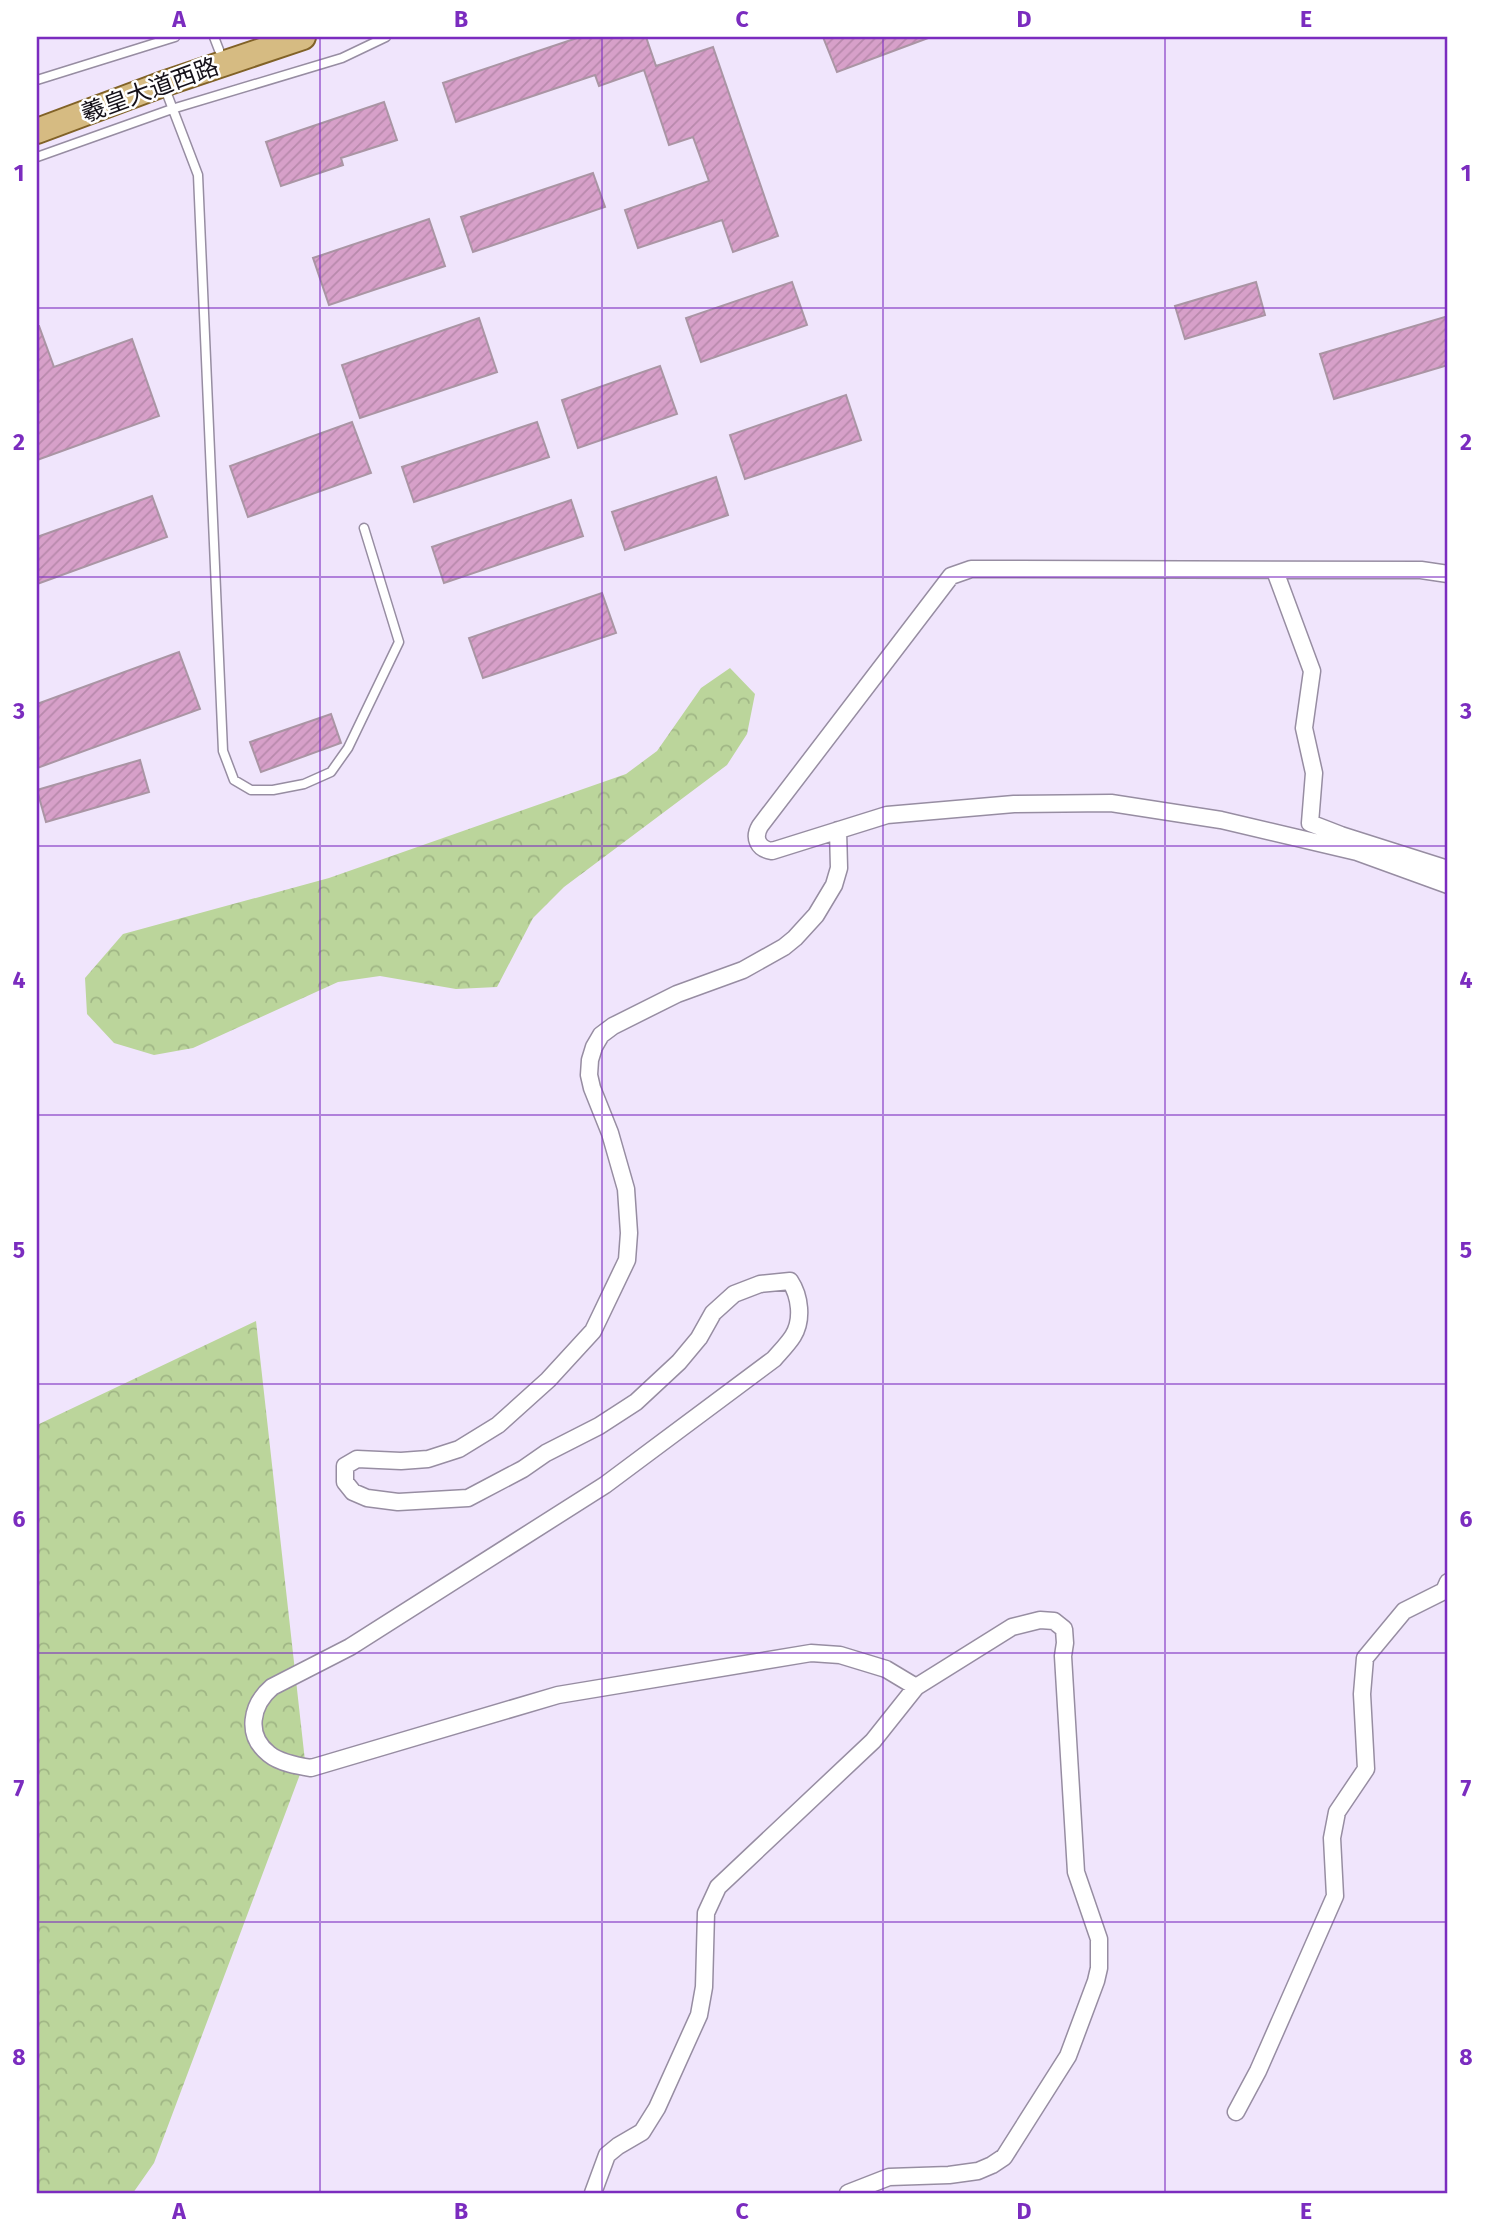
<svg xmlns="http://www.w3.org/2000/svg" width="1485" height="2230" viewBox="0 0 1485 2230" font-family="'Fira Sans','Noto Sans SC',sans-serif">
  <defs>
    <pattern id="forest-crowns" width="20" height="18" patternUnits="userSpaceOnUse" patternTransform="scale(1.75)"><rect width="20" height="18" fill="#bbd59b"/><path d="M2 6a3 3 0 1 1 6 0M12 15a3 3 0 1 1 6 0" fill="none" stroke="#a0b685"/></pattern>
    <pattern id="building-hatch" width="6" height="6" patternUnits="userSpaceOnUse" patternTransform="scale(1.75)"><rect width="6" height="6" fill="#d7a0c9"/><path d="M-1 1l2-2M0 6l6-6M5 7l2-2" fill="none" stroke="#b889ac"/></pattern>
  </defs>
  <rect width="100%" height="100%" fill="#f0e5fc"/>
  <path fill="url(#forest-crowns)" d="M 730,668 L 755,694 L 747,734 L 727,765 L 564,887 L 533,918 L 497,987 L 456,989 L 380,976 L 338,982 L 193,1048 L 154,1055 L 114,1043 L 87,1014 L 85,978 L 123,934 L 329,878 L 626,774 L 657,751 L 701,688 Z
    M 256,1321 L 305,1761 L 154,2163 L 133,2193 L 37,2193 L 37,1425 Z"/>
  <path fill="url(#building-hatch)" stroke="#aa95a4" stroke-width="2" d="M 580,37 L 646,37 L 656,66 L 713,47 L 778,236 L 733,252 L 722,220 L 638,248 L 625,210 L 709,181 L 693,137 L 669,145 L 644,70 L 599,86 L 595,75 L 456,122 L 443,83 Z
    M 823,37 L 927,37 L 928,38 L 837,72 Z
    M 384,102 L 397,140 L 341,158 L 343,165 L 281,186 L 266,142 Z
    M 593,173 L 605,207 L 473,252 L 461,217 Z
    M 429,219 L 445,266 L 329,305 L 313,258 Z
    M 792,282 L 807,325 L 701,362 L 686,318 Z
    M 1256,282 L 1265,315 L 1185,339 L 1175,306 Z
    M 1448,316 L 1448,365 L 1334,399 L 1320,354 Z
    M 479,318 L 497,372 L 360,418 L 342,365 Z
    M 37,326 L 39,326 L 54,367 L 132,339 L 159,416 L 37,460 Z
    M 660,366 L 677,414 L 578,448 L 562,400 Z
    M 846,395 L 861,440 L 745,479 L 730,435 Z
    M 352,422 L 371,473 L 248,517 L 230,466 Z
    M 537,422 L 549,457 L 414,502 L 402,467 Z
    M 716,477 L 728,515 L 625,550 L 612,512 Z
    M 152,496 L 167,537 L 37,584 L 37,537 Z
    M 571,500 L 583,536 L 444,583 L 432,547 Z
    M 602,593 L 616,633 L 483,678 L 469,638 Z
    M 179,652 L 200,709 L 37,768 L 37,704 Z
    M 331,714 L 341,743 L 261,772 L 250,742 Z
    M 140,760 L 149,792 L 46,822 L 37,790 Z"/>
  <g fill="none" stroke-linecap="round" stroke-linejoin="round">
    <g stroke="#978da2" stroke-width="11">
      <path id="lane" d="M 214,37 L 219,50
        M 37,80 L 175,37
        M 164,86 L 198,175 L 223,751 L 234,780 L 251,790 L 273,790 L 304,784 L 331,772 L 348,748 L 399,642 L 364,528
        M 37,157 L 172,109 L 342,58 L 386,37"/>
    </g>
    <g stroke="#978da2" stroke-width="19">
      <path id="street" d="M 1275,571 L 1312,671 L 1304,728 L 1314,773 L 1310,823 L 1341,835 L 1448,869
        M 1448,574 L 1421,570 L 971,569 L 951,576 L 760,826 C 753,838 758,849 772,851 L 887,815 L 1014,804 L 1111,803 L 1221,820 L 1357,852 L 1448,885
        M 838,830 L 839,868 L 834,885 L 816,915 L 795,938 L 784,947 L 743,970 L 677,994 L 613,1026 L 601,1035 L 594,1047 L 590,1060 L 589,1075 L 592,1088 L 610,1133 L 626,1189 L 629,1233 L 627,1260 L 593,1331 L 548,1380 L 498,1425 L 459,1449 L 428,1459 L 401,1461 L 357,1459 L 345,1466 L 345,1482 L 353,1492 L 367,1498 L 398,1502 L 468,1498 L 523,1469 L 546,1453 L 599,1426 L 636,1402 L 679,1362 L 699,1338 L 713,1313 L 734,1294 L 760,1284 L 790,1281 C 800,1296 803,1320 793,1336 C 788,1344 780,1352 774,1359 L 605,1485 L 350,1647 L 272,1687 C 251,1705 245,1735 269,1754 C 280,1763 298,1766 311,1768 L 558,1695 L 811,1653 L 840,1655 L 886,1669 L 916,1687
        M 1236,2112 L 1258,2071 L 1335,1896 L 1332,1838 L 1337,1812 L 1366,1769 L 1362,1694 L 1365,1658 L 1404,1611 L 1444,1591 L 1448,1582
        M 593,2193 L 607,2155 L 618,2146 L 642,2132 L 657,2108 L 699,2015 L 704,1987 L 706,1913 L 718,1887 L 873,1741 L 916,1687 L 1012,1627 L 1040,1620 L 1054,1621 L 1064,1629 L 1065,1643 L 1063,1656 L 1076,1872 L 1099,1939 L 1099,1968 L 1096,1981 L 1068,2056 L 1004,2157 L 992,2165 L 978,2171 L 949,2175 L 889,2177 L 848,2193"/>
    </g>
    <g stroke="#816227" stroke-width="28">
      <path id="primary" d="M 37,131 L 163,84 L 303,37"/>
    </g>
    <use href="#lane" stroke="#fff" stroke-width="8"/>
    <use href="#street" stroke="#fff" stroke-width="16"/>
    <use href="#primary" stroke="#d6bb82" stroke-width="24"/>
  </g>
  <path fill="none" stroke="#7b2cbf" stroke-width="2" stroke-opacity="0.55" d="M 320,37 L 320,2193M 602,37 L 602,2193M 883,37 L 883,2193M 1165,37 L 1165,2193M 37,308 L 1448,308M 37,577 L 1448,577M 37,846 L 1448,846M 37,1115 L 1448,1115M 37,1384 L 1448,1384M 37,1653 L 1448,1653M 37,1922 L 1448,1922"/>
  <g text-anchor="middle" stroke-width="5" stroke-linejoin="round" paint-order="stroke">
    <g font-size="24" fill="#151119" stroke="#fff">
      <text transform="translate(150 90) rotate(-20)" y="8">羲皇大道西路</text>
    </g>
  </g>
  <rect width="1485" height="2230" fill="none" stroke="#ffffff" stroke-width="77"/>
  <rect x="38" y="38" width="1408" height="2154" fill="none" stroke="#7b2cbf" stroke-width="2.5"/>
  <g font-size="23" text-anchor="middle" font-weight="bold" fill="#7b2cbf">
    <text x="179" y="27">A</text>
    <text x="461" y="27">B</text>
    <text x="742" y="27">C</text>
    <text x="1024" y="27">D</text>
    <text x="1306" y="27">E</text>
    <text x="19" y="181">1</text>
    <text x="1466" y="181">1</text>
    <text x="19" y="450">2</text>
    <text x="1466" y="450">2</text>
    <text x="19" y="719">3</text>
    <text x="1466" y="719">3</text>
    <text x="19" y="988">4</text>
    <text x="1466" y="988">4</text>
    <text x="19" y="1258">5</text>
    <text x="1466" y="1258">5</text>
    <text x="19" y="1527">6</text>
    <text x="1466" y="1527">6</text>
    <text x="19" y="1796">7</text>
    <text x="1466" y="1796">7</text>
    <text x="19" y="2065">8</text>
    <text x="1466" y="2065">8</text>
    <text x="179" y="2219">A</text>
    <text x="461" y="2219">B</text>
    <text x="742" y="2219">C</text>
    <text x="1024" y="2219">D</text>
    <text x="1306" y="2219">E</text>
  </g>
</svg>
